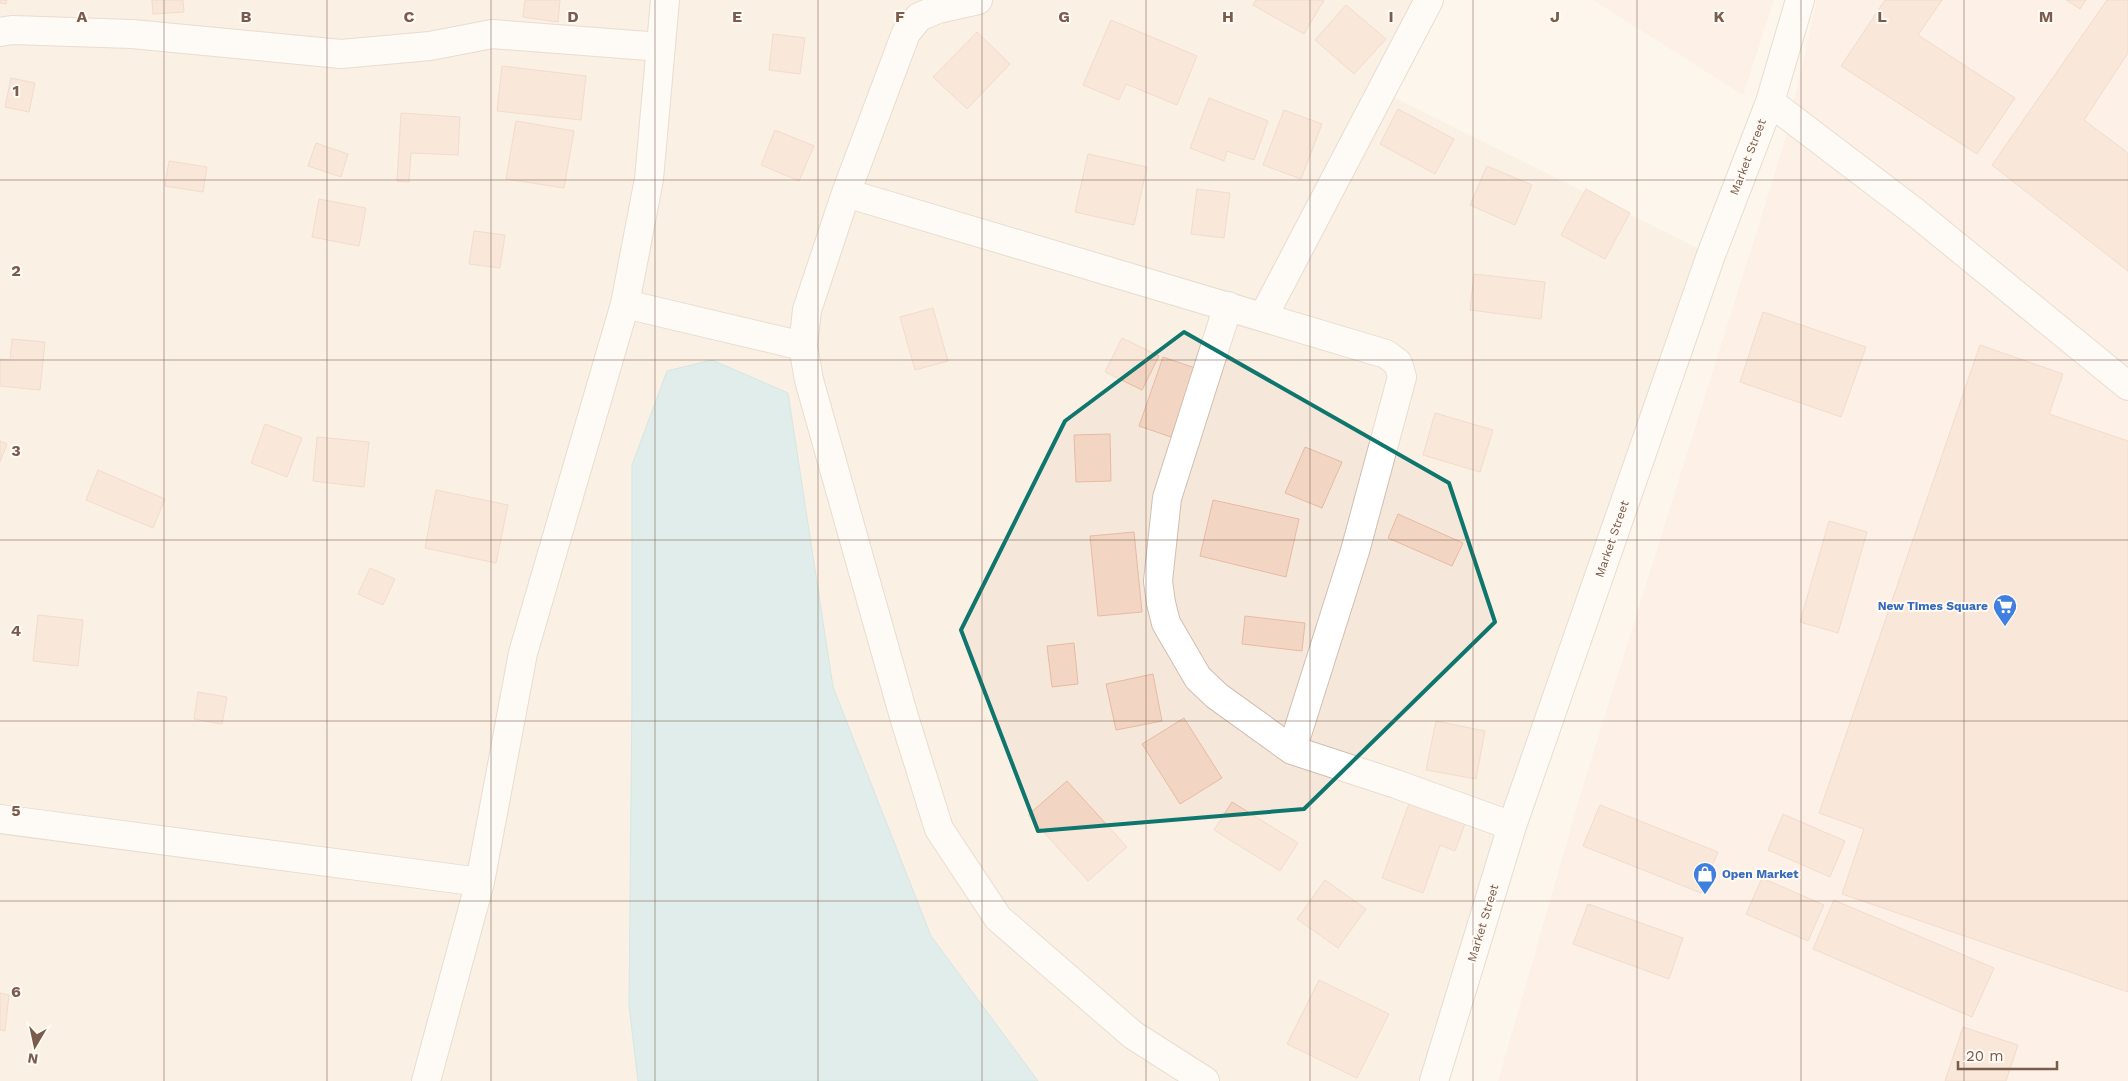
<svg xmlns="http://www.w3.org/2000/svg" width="2128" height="1081" viewBox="0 0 2128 1081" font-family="'Work Sans',sans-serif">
  <rect width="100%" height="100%" fill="#fdf6ec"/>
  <path fill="#f5e8da" d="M 0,0 L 1429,0 L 1381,91 L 1711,255 L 1434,1081 L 0,1081 Z"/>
  <path fill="#fde8e0" d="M 1593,0 L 1774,0 L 1743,95 Z
    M 1817,0 L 2128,0 L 2128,1081 L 1498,1081 L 1586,776 L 1784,144 Z"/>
  <path fill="#bfe3e8" stroke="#a5d3da" d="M 712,360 L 788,393 L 833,687 L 931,936 L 1038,1081 L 638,1081 L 629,1005 L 632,694 L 632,465 L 667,371 Z"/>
  <path fill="#f3d5c3" stroke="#e6bba3" d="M 0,0 L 7,0 L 6,4 L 0,3 Z
    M 152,0 L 183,0 L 184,12 L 153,14 Z
    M 525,0 L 560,0 L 558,22 L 523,17 Z
    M 1256,0 L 1324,0 L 1304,34 L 1253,5 Z
    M 1885,0 L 1942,0 L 1918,35 L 2015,98 L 1977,154 L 1841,66 Z
    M 2066,0 L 2086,0 L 2080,9 Z
    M 2107,0 L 2128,0 L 2128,53 L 2084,120 L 2128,153 L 2128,271 L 1992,165 Z
    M 1346,5 L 1386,39 L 1354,74 L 1315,40 Z
    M 1111,20 L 1197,56 L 1177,105 L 1126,84 L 1119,100 L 1083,85 Z
    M 977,32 L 1010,64 L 967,109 L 933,77 Z
    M 773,34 L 805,38 L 800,74 L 769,70 Z
    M 502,66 L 586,76 L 581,120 L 497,111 Z
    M 11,78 L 35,83 L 29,112 L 5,107 Z
    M 1209,98 L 1268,121 L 1254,160 L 1227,151 L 1224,161 L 1190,148 Z
    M 1398,109 L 1454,139 L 1435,174 L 1380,144 Z
    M 1284,110 L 1322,124 L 1301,179 L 1263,165 Z
    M 401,113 L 460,117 L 458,155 L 411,153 L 409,182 L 397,181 Z
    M 516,121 L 574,131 L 564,188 L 506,179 Z
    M 775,130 L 814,146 L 799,181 L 761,165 Z
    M 316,143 L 348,154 L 341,177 L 308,166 Z
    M 1088,154 L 1147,167 L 1134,225 L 1075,212 Z
    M 169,161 L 207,167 L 203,192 L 165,186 Z
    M 1487,166 L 1532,185 L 1515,225 L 1470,205 Z
    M 1197,189 L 1230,193 L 1224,238 L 1191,234 Z
    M 1586,189 L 1630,213 L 1605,259 L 1561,235 Z
    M 319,199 L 366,208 L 359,246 L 312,237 Z
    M 474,231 L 505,235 L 500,268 L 469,264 Z
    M 1474,274 L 1545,282 L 1541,319 L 1470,310 Z
    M 933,308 L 948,361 L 915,370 L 900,317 Z
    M 1763,312 L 1866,347 L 1841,417 L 1740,382 Z
    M 1122,338 L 1159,356 L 1142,390 L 1105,372 Z
    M 12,339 L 45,342 L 40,390 L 0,386 L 0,359 L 10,360 Z
    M 1980,345 L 2063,374 L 2049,414 L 2128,441 L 2128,992 L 1842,894 L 1864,829 L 1819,813 Z
    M 1163,357 L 1195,368 L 1171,437 L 1139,426 Z
    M 1435,413 L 1493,430 L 1480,472 L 1423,455 Z
    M 265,424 L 302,438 L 287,477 L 251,463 Z
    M 1110,434 L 1111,481 L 1076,482 L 1074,435 Z
    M 317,437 L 369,442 L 364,487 L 313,481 Z
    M 0,441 L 7,444 L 0,462 Z
    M 1305,447 L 1342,462 L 1322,508 L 1285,493 Z
    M 98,470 L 165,499 L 153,528 L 86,500 Z
    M 436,490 L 508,505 L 496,563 L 425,548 Z
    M 1213,500 L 1299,519 L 1286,577 L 1200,556 Z
    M 1398,514 L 1463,543 L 1452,566 L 1388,538 Z
    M 1829,521 L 1867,532 L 1838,633 L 1800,622 Z
    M 1134,532 L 1142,612 L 1098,616 L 1090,536 Z
    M 370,568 L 395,579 L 383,605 L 358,594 Z
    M 38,615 L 83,620 L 78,666 L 33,661 Z
    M 1245,616 L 1305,623 L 1302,651 L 1242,644 Z
    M 1074,643 L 1078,684 L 1052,687 L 1047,646 Z
    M 1153,674 L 1162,721 L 1116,730 L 1106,684 Z
    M 198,692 L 227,697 L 222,724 L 194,719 Z
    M 1184,718 L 1222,778 L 1180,804 L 1142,744 Z
    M 1436,721 L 1485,731 L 1476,779 L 1426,770 Z
    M 1067,781 L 1127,847 L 1088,881 L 1028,815 Z
    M 1410,801 L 1466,821 L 1455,851 L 1440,845 L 1423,893 L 1382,878 Z
    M 1232,802 L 1298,843 L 1280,871 L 1214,830 Z
    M 1600,805 L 1718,852 L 1701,893 L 1583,846 Z
    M 1783,814 L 1845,841 L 1830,877 L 1768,850 Z
    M 1762,878 L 1824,905 L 1808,941 L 1746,914 Z
    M 1325,880 L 1366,909 L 1338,948 L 1297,919 Z
    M 1834,900 L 1994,968 L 1972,1017 L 1813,949 Z
    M 1588,904 L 1683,938 L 1669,979 L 1573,944 Z
    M 1319,980 L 1389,1014 L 1357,1078 L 1287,1044 Z
    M 0,993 L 9,995 L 5,1031 L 0,1030 Z
    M 1963,1027 L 2018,1045 L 2006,1081 L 1945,1081 Z"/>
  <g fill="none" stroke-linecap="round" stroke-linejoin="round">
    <g stroke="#d1beb0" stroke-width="30">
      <path id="minor" d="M 978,0 L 938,9 L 919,17 L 906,33 L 846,193 L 807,310 L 803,346 L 809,380 L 904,717 L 939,829 L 998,918 L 1133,1035 L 1205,1081
        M 0,32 L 12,30 L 132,34 L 341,54 L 430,46 L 492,34 L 661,47
        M 1770,102 L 1916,213 L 2128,386
        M 846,193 L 1386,354 L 1398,363 L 1402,377 L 1355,551 L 1292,750 L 1396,784 L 1512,826
        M 625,304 L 803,346
        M 1228,306 L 1167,498 L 1158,581 L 1161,603 L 1166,623 L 1198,678 L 1217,696 L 1292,750
        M 1263,317 L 1429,0
        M 0,819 L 480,882
        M 426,1081 L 480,882 L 523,653 L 625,304 L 649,179 L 665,0
        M 1434,1081 L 1512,826 L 1711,255 L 1770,102 L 1800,0"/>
    </g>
    <use href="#minor" stroke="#fff" stroke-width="28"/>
  </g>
  <path d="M0 0H2128V1081H0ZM 1184,332 L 1449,483 L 1495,622 L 1304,809 L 1038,831 L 961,630 L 1065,421 Z" fill="#fdf6ec" fill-opacity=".55" fill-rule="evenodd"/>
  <path fill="none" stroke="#0f766e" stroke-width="4" stroke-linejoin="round" d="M 1184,332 L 1449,483 L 1495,622 L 1304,809 L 1038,831 L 961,630 L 1065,421 Z"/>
  <path fill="none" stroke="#7a5c4d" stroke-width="1" stroke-opacity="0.55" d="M 164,0 L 164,1081M 327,0 L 327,1081M 491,0 L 491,1081M 655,0 L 655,1081M 818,0 L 818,1081M 982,0 L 982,1081M 1146,0 L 1146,1081M 1310,0 L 1310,1081M 1473,0 L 1473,1081M 1637,0 L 1637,1081M 1801,0 L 1801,1081M 1964,0 L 1964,1081M 0,180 L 2128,180M 0,360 L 2128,360M 0,540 L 2128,540M 0,721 L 2128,721M 0,901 L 2128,901"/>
  <defs>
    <g id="supermarket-pin" transform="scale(1.25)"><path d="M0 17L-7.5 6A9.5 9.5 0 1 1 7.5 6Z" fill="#3f7fe0" stroke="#fffaf3"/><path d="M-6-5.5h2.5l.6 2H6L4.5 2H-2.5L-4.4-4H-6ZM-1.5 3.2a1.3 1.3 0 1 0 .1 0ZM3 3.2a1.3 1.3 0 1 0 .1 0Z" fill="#fff"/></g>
    <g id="shop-pin" transform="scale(1.25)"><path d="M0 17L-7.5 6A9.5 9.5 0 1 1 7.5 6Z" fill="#3f7fe0" stroke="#fffaf3"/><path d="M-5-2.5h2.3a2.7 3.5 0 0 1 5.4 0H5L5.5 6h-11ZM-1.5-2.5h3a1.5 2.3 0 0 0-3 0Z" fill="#fff"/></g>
  </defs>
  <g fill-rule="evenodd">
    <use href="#supermarket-pin" x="2005" y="606"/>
    <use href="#shop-pin" x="1705" y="874"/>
  </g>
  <g text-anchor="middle" stroke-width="4" stroke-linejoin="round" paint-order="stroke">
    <g font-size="12" fill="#7a5c4d" stroke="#fffaf3">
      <text transform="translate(1748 157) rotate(-69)" y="4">Market Street</text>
      <text transform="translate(1612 539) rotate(-71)" y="4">Market Street</text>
      <text transform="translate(1483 923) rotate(-73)" y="4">Market Street</text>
    </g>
    <g font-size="12" font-weight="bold" fill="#366cbe" stroke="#fffaf3" text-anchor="end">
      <text x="1988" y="610">New Times Square</text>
      <text x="1722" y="878" text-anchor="start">Open Market</text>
    </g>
  </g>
  <g font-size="16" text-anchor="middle" font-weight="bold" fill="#7a5c4d" stroke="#fffaf3" stroke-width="4" stroke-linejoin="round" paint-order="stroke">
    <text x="82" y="22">A</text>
    <text x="246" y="22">B</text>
    <text x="409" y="22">C</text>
    <text x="573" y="22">D</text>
    <text x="737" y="22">E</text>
    <text x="900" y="22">F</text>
    <text x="1064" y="22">G</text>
    <text x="1228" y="22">H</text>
    <text x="1391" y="22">I</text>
    <text x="1555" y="22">J</text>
    <text x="1719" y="22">K</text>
    <text x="1882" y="22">L</text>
    <text x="2046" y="22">M</text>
    <text x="16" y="96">1</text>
    <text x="16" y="276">2</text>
    <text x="16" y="456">3</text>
    <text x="16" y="636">4</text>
    <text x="16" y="816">5</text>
    <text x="16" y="997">6</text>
  </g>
  <g transform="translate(35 1046) rotate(189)" stroke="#fffaf3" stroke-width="4" paint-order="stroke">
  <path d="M0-4L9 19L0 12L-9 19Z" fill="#7a5c4d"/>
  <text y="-8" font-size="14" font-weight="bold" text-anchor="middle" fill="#7a5c4d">N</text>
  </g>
  <path d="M1958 1061v8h99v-8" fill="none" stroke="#7a5c4d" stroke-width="2.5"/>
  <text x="1966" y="1061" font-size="15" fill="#7a5c4d" stroke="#fffaf3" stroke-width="4" paint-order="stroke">20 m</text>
</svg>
